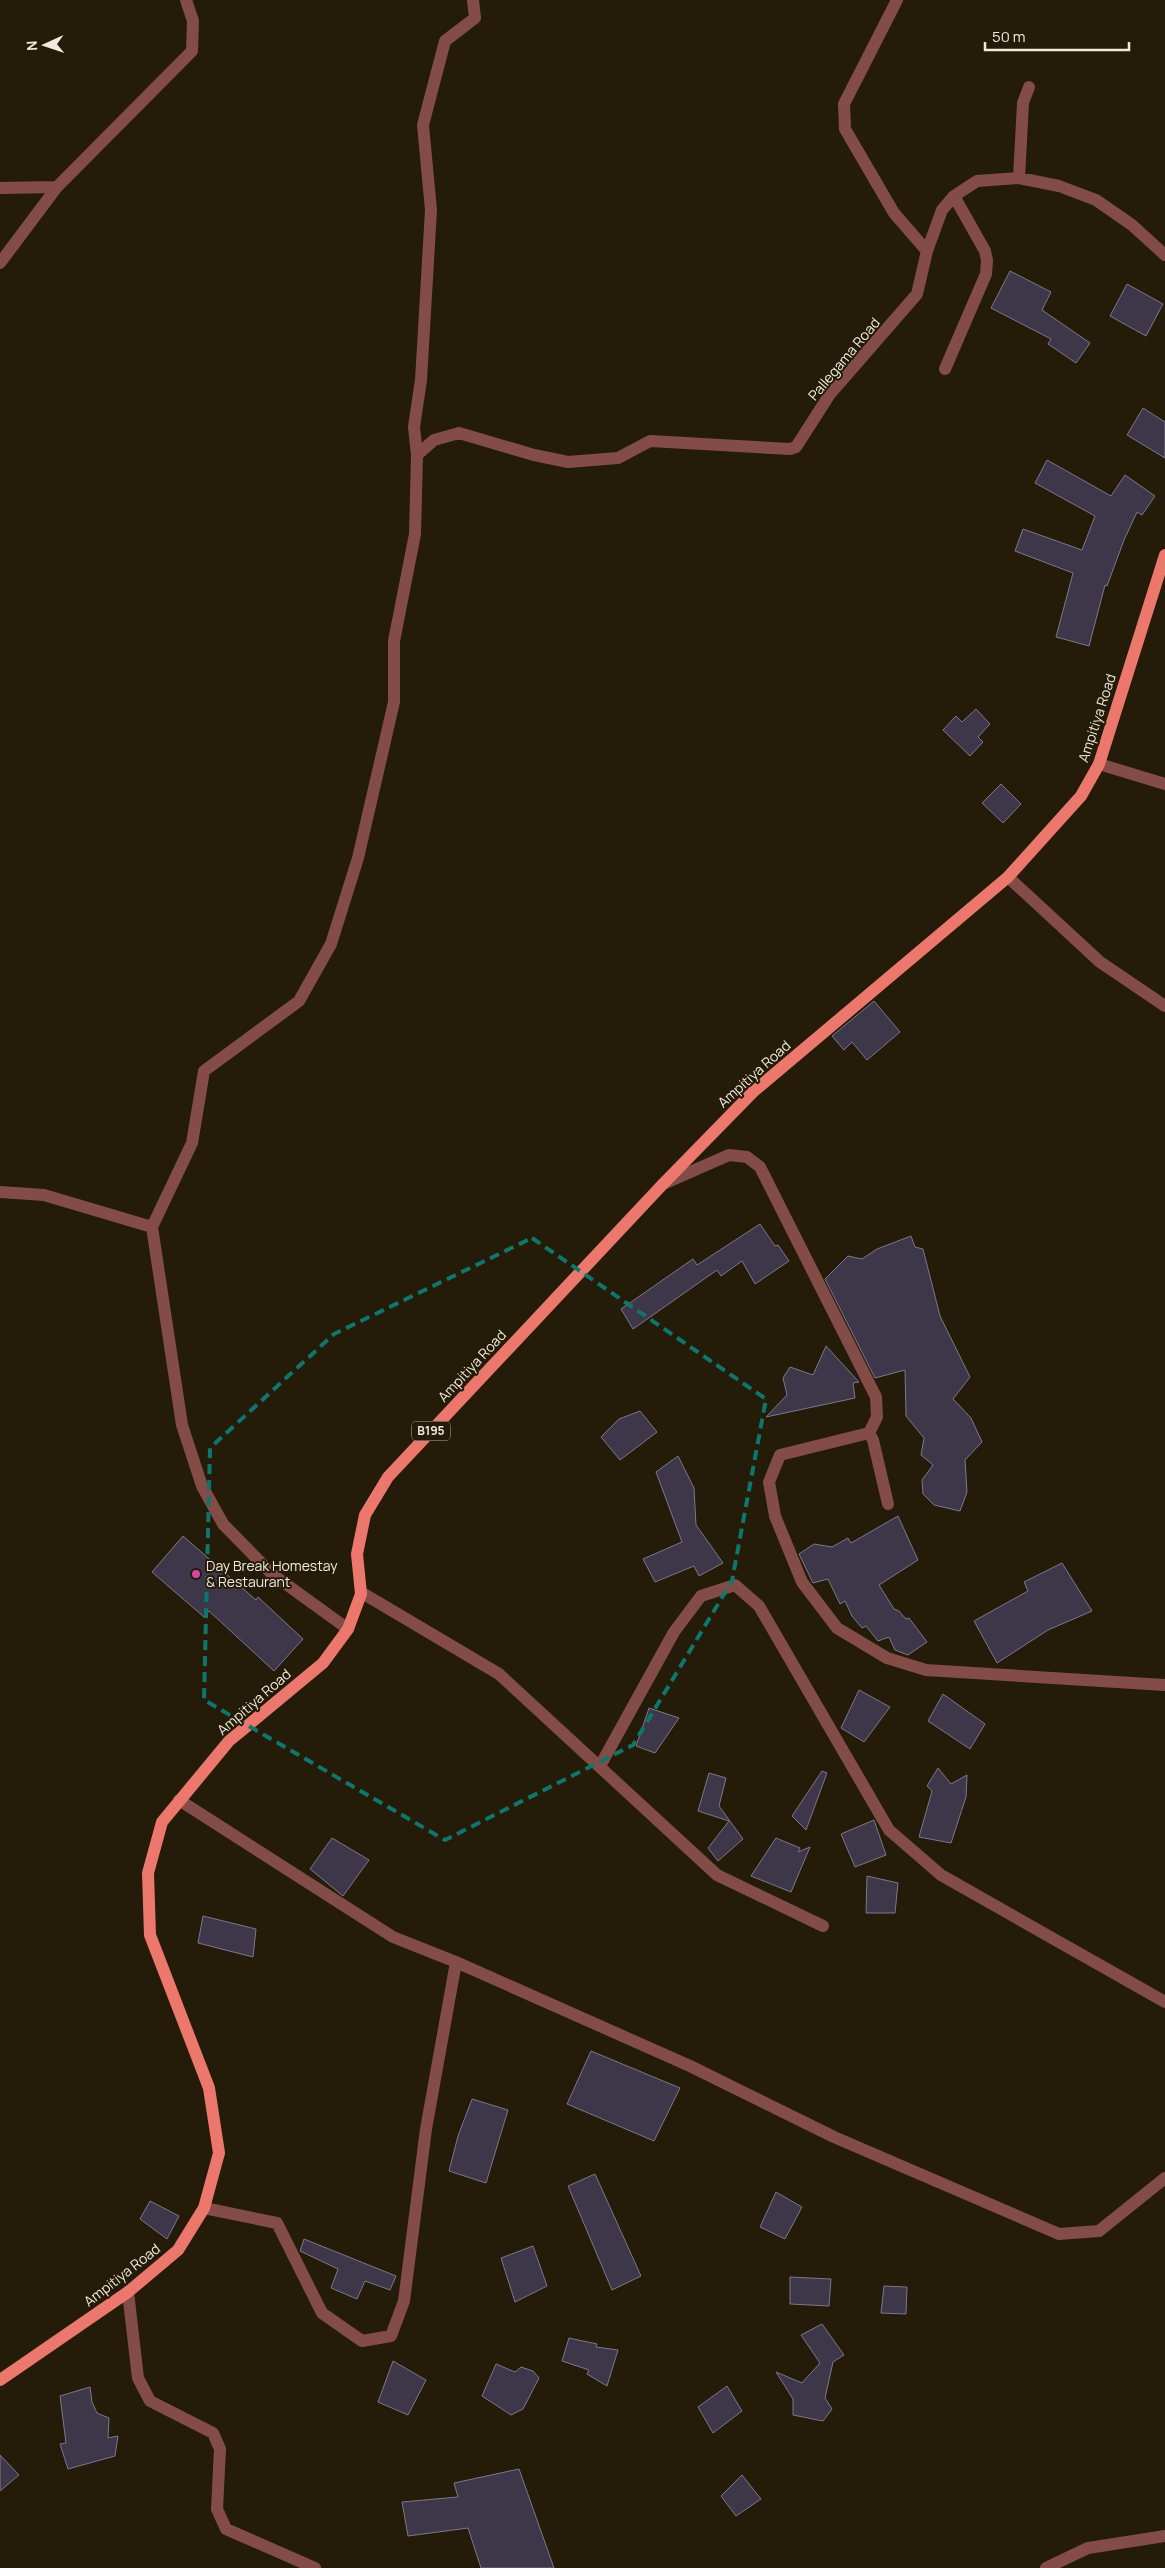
<svg xmlns="http://www.w3.org/2000/svg" width="1165" height="2568" viewBox="0 0 1165 2568" font-family="Manrope,sans-serif">
  <rect width="100%" height="100%" fill="#241b09"/>
  <path fill="#3e3749" stroke="#7e778c" d="M 1010,271 L 1051,292 L 1042,310 L 1090,343 L 1076,363 L 1048,344 L 1051,339 L 991,308 Z
    M 1127,284 L 1163,304 L 1146,336 L 1110,316 Z
    M 1143,408 L 1165,422 L 1165,458 L 1127,435 Z
    M 1047,460 L 1111,496 L 1125,475 L 1155,496 L 1142,515 L 1137,512 L 1124,540 L 1107,586 L 1105,585 L 1089,646 L 1056,637 L 1073,573 L 1015,551 L 1023,529 L 1082,550 L 1095,516 L 1035,483 Z
    M 976,709 L 990,724 L 978,737 L 983,742 L 970,756 L 943,730 L 956,716 L 962,722 Z
    M 1001,784 L 1021,804 L 1003,823 L 982,803 Z
    M 874,1001 L 900,1032 L 867,1060 L 852,1042 L 844,1050 L 832,1036 Z
    M 760,1224 L 775,1246 L 778,1245 L 789,1261 L 755,1284 L 742,1261 L 721,1276 L 717,1270 L 633,1329 L 621,1309 L 693,1259 L 697,1265 Z
    M 911,1236 L 915,1247 L 923,1249 L 940,1316 L 970,1377 L 953,1399 L 971,1418 L 982,1442 L 965,1460 L 967,1492 L 960,1511 L 934,1505 L 923,1494 L 922,1480 L 933,1465 L 921,1455 L 924,1438 L 906,1416 L 905,1370 L 875,1378 L 825,1279 L 848,1256 L 862,1259 L 877,1249 Z
    M 826,1346 L 859,1382 L 853,1383 L 855,1398 L 766,1417 L 787,1395 L 783,1378 L 790,1367 L 813,1375 Z
    M 640,1411 L 657,1432 L 620,1460 L 601,1437 L 619,1419 Z
    M 678,1456 L 694,1488 L 696,1525 L 723,1563 L 699,1576 L 694,1566 L 655,1582 L 643,1559 L 682,1542 L 656,1472 Z
    M 898,1516 L 918,1560 L 879,1585 L 894,1609 L 899,1611 L 906,1619 L 909,1618 L 927,1642 L 908,1655 L 895,1650 L 889,1637 L 878,1641 L 866,1626 L 862,1628 L 852,1616 L 845,1601 L 840,1604 L 828,1579 L 813,1583 L 799,1554 L 814,1544 L 832,1547 L 848,1538 L 851,1543 Z
    M 183,1536 L 256,1600 L 258,1597 L 303,1639 L 274,1671 L 209,1611 L 204,1617 L 152,1572 Z
    M 1062,1563 L 1092,1611 L 1048,1630 L 997,1663 L 974,1621 L 1028,1591 L 1024,1582 Z
    M 859,1690 L 890,1707 L 864,1742 L 841,1728 Z
    M 943,1694 L 985,1724 L 970,1749 L 928,1721 Z
    M 649,1708 L 679,1718 L 655,1753 L 636,1746 Z
    M 938,1768 L 951,1784 L 967,1775 L 966,1797 L 951,1843 L 919,1837 L 932,1791 L 927,1786 Z
    M 822,1771 L 827,1773 L 806,1830 L 792,1816 Z
    M 709,1773 L 726,1778 L 719,1806 L 743,1839 L 718,1861 L 708,1848 L 729,1821 L 698,1811 Z
    M 874,1820 L 886,1855 L 855,1867 L 841,1834 Z
    M 332,1838 L 369,1860 L 343,1896 L 310,1869 Z
    M 776,1838 L 800,1848 L 798,1852 L 810,1847 L 791,1892 L 751,1876 Z
    M 867,1876 L 898,1883 L 895,1913 L 866,1913 Z
    M 203,1916 L 256,1929 L 253,1957 L 198,1943 Z
    M 591,2051 L 680,2088 L 654,2141 L 567,2104 Z
    M 472,2099 L 508,2110 L 486,2183 L 449,2171 L 458,2136 Z
    M 595,2174 L 641,2276 L 612,2290 L 568,2186 Z
    M 776,2192 L 802,2207 L 785,2239 L 760,2227 Z
    M 150,2201 L 179,2216 L 167,2239 L 140,2219 Z
    M 304,2239 L 396,2276 L 390,2290 L 365,2281 L 357,2299 L 331,2288 L 338,2269 L 300,2251 Z
    M 533,2246 L 547,2286 L 515,2302 L 501,2258 Z
    M 790,2277 L 831,2279 L 829,2306 L 790,2304 Z
    M 884,2286 L 907,2287 L 906,2314 L 881,2313 Z
    M 822,2324 L 844,2355 L 833,2362 L 825,2398 L 832,2409 L 823,2421 L 793,2415 L 793,2399 L 776,2372 L 802,2383 L 820,2363 L 801,2335 Z
    M 569,2338 L 597,2344 L 596,2347 L 618,2350 L 607,2386 L 587,2374 L 589,2370 L 562,2361 Z
    M 393,2361 L 426,2380 L 408,2415 L 378,2402 Z
    M 496,2364 L 515,2372 L 521,2367 L 533,2371 L 539,2378 L 523,2409 L 511,2415 L 482,2396 Z
    M 727,2386 L 742,2411 L 713,2433 L 698,2407 Z
    M 90,2387 L 92,2402 L 97,2413 L 109,2418 L 108,2438 L 118,2436 L 115,2456 L 68,2469 L 60,2444 L 66,2443 L 60,2396 Z
    M 0,2455 L 19,2475 L 0,2491 Z
    M 519,2469 L 554,2568 L 481,2568 L 468,2528 L 408,2536 L 402,2502 L 458,2497 L 454,2483 Z
    M 742,2475 L 761,2499 L 736,2516 L 721,2496 Z"/>
  <g fill="none" stroke-linecap="round" stroke-linejoin="round">
    <path stroke="#844c46" stroke-width="12" d="M 897,0 L 844,104 L 845,129 L 894,213 L 927,251
      M 1019,178 L 1023,103 L 1029,87
      M 0,188 L 57,187
      M 0,263 L 57,187 L 192,51 L 193,21 L 186,0
      M 945,369 L 986,274 L 987,260 L 985,251 L 954,196
      M 417,455 L 414,427 L 421,380 L 431,210 L 423,125 L 445,41 L 475,18 L 473,0
      M 1099,764 L 1165,784
      M 1008,877 L 1100,962 L 1165,1006
      M 663,1184 L 729,1155 L 747,1157 L 760,1167 L 876,1397 L 877,1417 L 869,1433 L 780,1455 L 769,1482 L 775,1516 L 802,1582 L 837,1628 L 887,1658 L 926,1670 L 1165,1685
      M 0,1192 L 44,1195 L 152,1227
      M 869,1433 L 873,1440 L 888,1504
      M 361,1594 L 364,1594 L 499,1674 L 717,1875 L 823,1926
      M 348,1629 L 272,1574 L 223,1524 L 202,1486 L 182,1425 L 152,1227 L 192,1143 L 204,1071 L 299,1001 L 331,944 L 358,858 L 394,702 L 394,641 L 415,534 L 417,455 L 434,440 L 459,433 L 534,455 L 568,462 L 618,458 L 650,441 L 790,449 L 796,447 L 830,394 L 917,294 L 927,251 L 942,210 L 954,196 L 977,181 L 1019,178 L 1059,186 L 1096,200 L 1132,225 L 1165,255
      M 600,1766 L 674,1632 L 701,1596 L 735,1585 L 759,1606 L 889,1830 L 941,1875 L 1165,2002
      M 179,1800 L 393,1937 L 456,1962 L 690,2066 L 834,2137 L 1059,2234 L 1099,2231 L 1165,2178
      M 204,2208 L 277,2223 L 322,2313 L 362,2341 L 391,2336 L 404,2301 L 426,2129 L 456,1962
      M 128,2292 L 138,2378 L 150,2401 L 213,2433 L 220,2449 L 217,2509 L 226,2529 L 315,2568
      M 1046,2568 L 1088,2548 L 1165,2536"/>
    <path stroke="#ec786d" stroke-width="12" d="M 0,2380 L 128,2292 L 178,2250 L 204,2208 L 219,2153 L 209,2088 L 150,1935 L 148,1873 L 162,1822 L 229,1741 L 323,1663 L 348,1629 L 361,1594 L 357,1554 L 365,1515 L 388,1477 L 663,1184 L 753,1092 L 1008,877 L 1081,796 L 1099,764 L 1165,555"/>
  </g>
  <path fill="none" stroke="#0f766e" stroke-width="4" stroke-dasharray="10 6" stroke-linejoin="round" d="M 532,1238 L 766,1399 L 732,1581 L 633,1745 L 445,1840 L 204,1700 L 210,1448 L 334,1334 Z"/>
  <circle fill="#d1479c" stroke="#241b09" stroke-width="2" cx="196" cy="1574" r="5"/>
  <g text-anchor="middle" stroke-width="4" stroke-linejoin="round" paint-order="stroke">
    <rect fill="#241b09" stroke="#b3ac9e" stroke-width="1" x="412" y="1421.5" width="38" height="19" rx="4"/>
    <g font-size="12" font-weight="bold" fill="#f0eade">
      <text x="431" y="1435">B195</text>
    </g>
    <g font-size="14" fill="#f0eade" stroke="#241b09">
      <text transform="translate(844 359) rotate(-50)" y="5">Pallegama Road</text>
      <text transform="translate(1097 718) rotate(-72)" y="5">Ampitiya Road</text>
      <text transform="translate(754 1074) rotate(-42)" y="5">Ampitiya Road</text>
      <text transform="translate(472 1366) rotate(-47)" y="5">Ampitiya Road</text>
      <text transform="translate(254 1702) rotate(-41)" y="5">Ampitiya Road</text>
      <text transform="translate(122 2275) rotate(-38)" y="5">Ampitiya Road</text>
    </g>
    <g font-size="14" fill="#f0eade" stroke="#241b09" text-anchor="start">
      <text x="206" y="1571">Day Break Homestay<tspan x="206" dy="16">&amp; Restaurant</tspan></text>
    </g>
  </g>
  <g transform="translate(45 45) rotate(267)" stroke="#241b09" stroke-width="4" paint-order="stroke">
  <path d="M0-4L9 19L0 12L-9 19Z" fill="#f0eade"/>
  <text y="-8" font-size="14" font-weight="bold" text-anchor="middle" fill="#f0eade">N</text>
  </g>
  <path d="M985 42v8h144v-8" fill="none" stroke="#f0eade" stroke-width="2.5"/>
  <text x="992" y="42" font-size="15" fill="#f0eade" stroke="#241b09" stroke-width="4" paint-order="stroke">50 m</text>
</svg>
